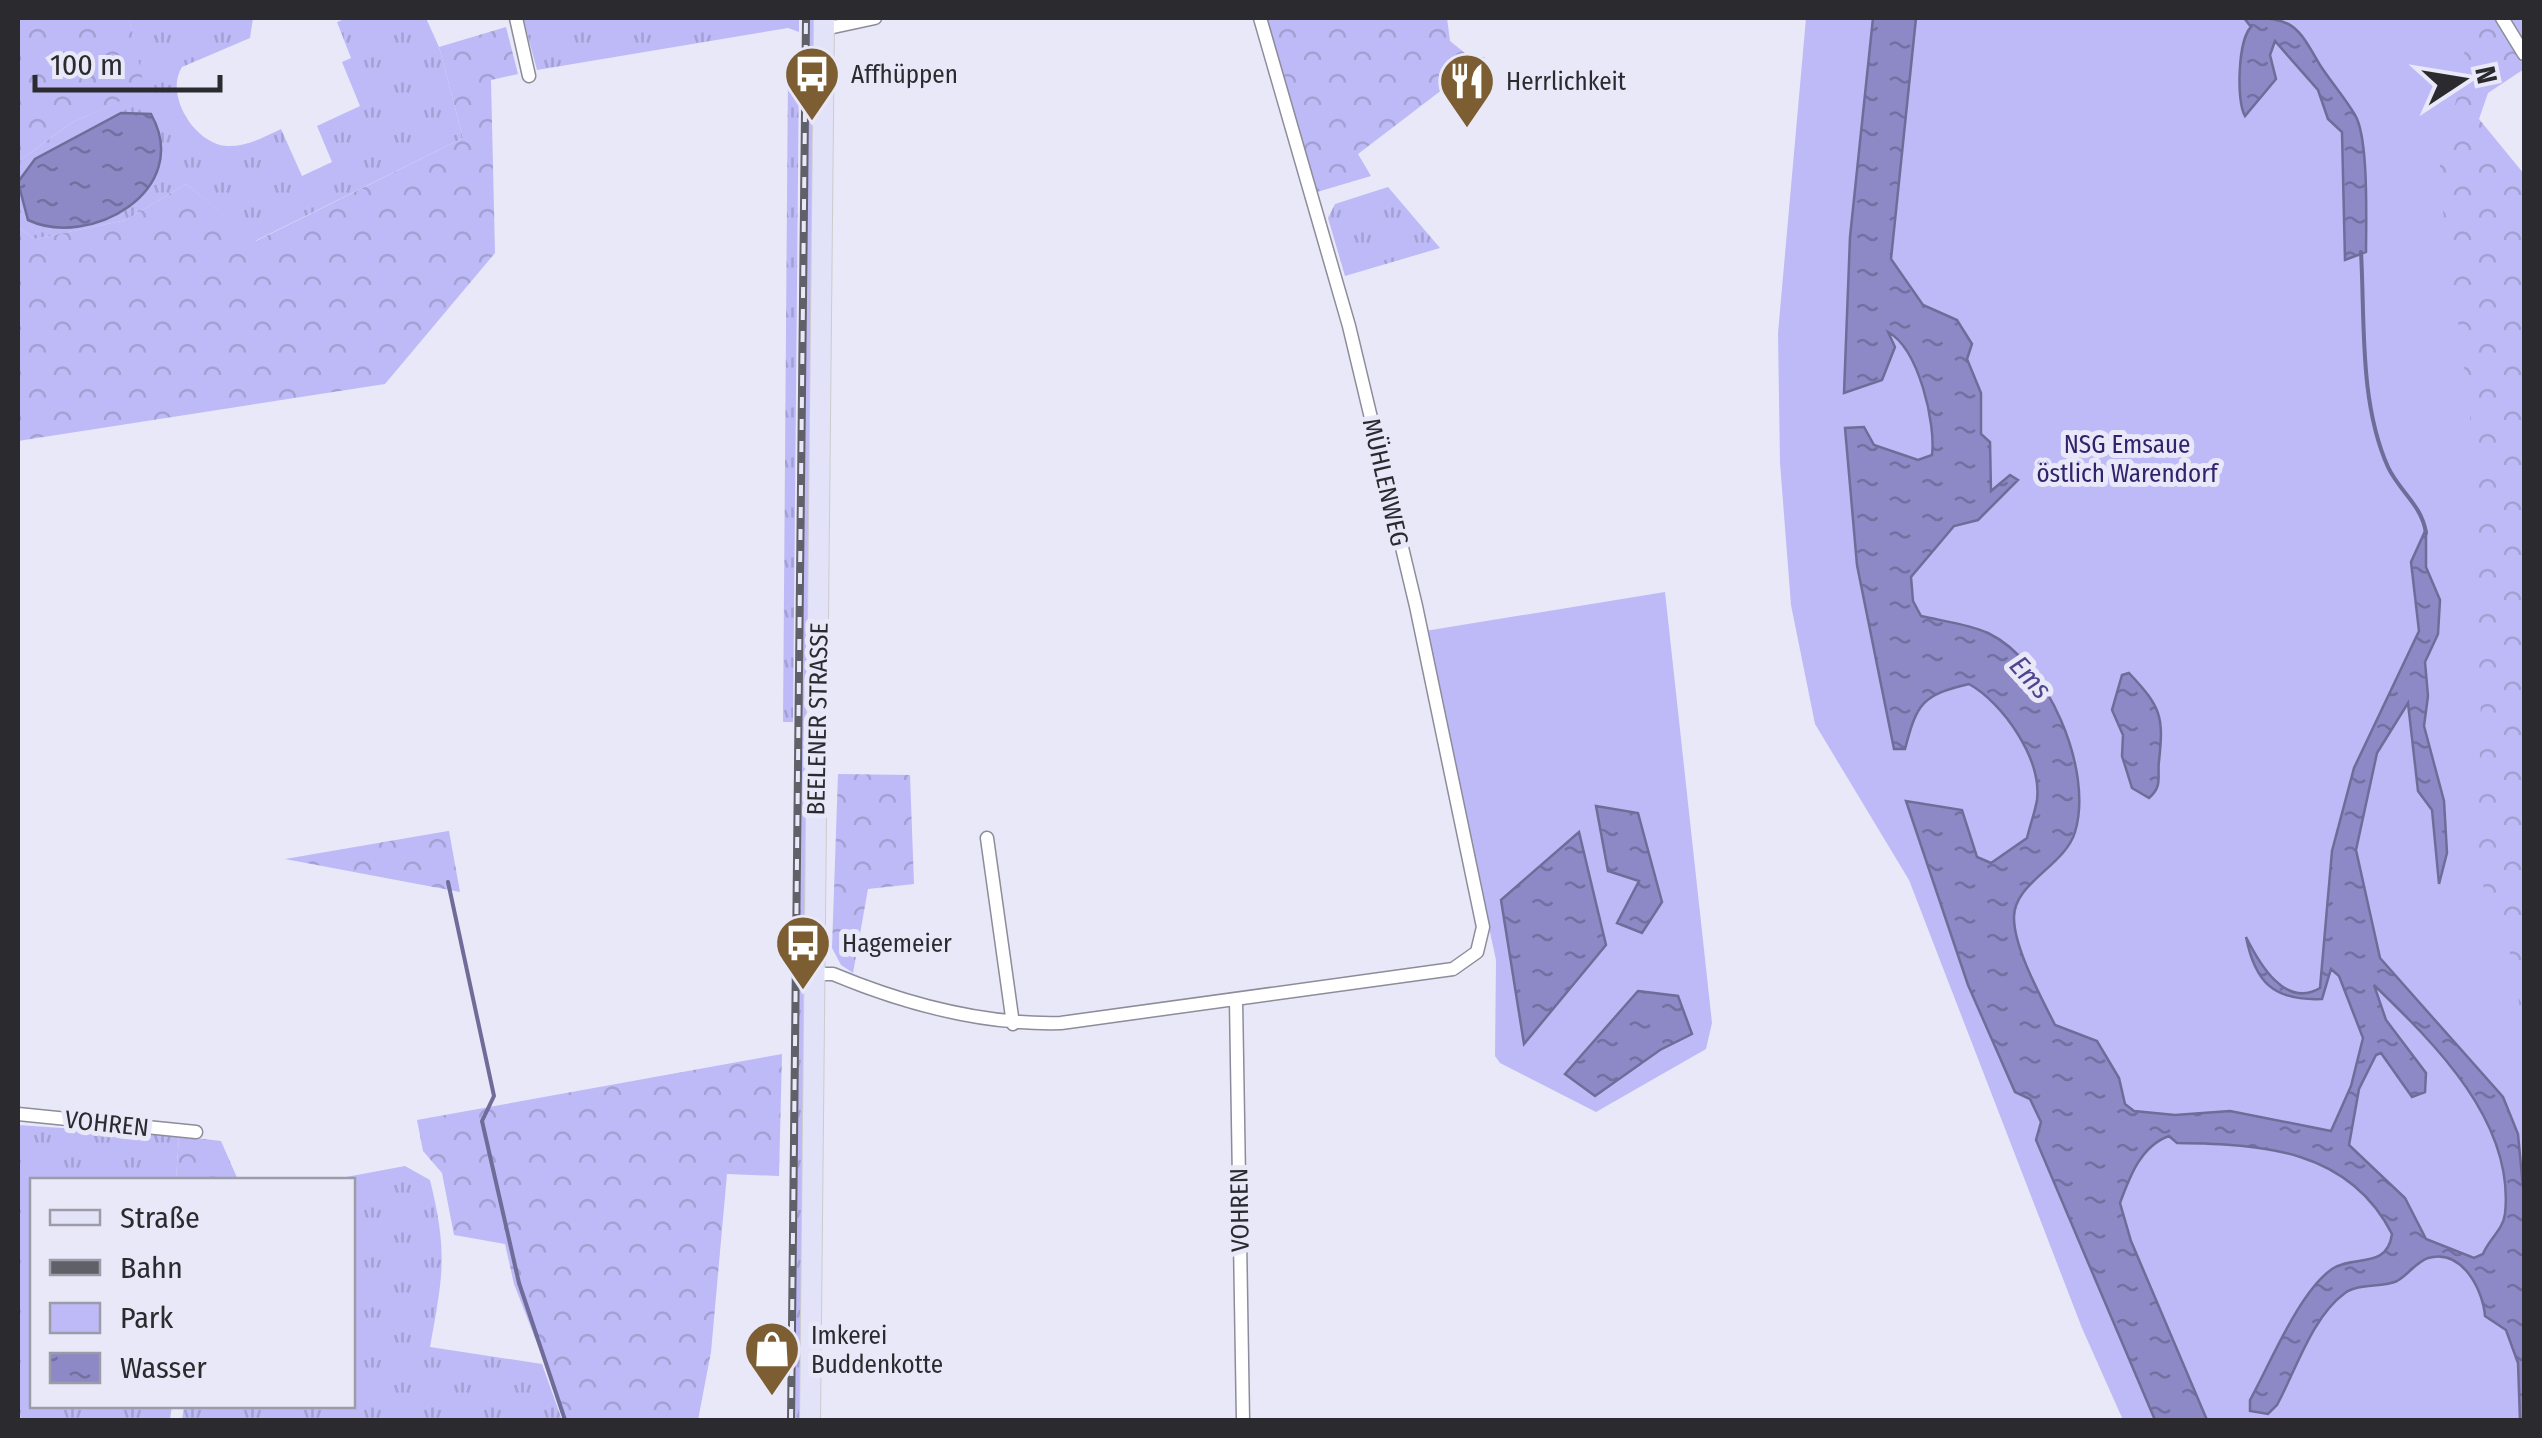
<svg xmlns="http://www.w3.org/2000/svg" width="2542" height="1438" viewBox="0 0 2542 1438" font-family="'Fira Sans Condensed',sans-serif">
  <defs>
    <pattern id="grass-tufts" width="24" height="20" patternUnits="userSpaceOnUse" patternTransform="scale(2.5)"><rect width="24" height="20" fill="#bdbaf7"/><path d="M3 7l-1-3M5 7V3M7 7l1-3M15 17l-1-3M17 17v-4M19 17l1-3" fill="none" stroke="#a3a0d4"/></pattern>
    <pattern id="forest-crowns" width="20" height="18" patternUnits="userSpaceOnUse" patternTransform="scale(2.5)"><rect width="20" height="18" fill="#bdbaf7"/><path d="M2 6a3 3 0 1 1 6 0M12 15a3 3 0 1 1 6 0" fill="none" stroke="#a3a0d4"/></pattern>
    <pattern id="water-ripples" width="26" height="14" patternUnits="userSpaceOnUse" patternTransform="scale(2.5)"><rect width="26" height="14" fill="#8d89c6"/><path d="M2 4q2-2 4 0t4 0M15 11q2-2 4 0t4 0" fill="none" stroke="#7370a1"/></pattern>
  </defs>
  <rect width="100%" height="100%" fill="#e8e8f8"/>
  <path fill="url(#grass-tufts)" d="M 129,18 L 253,18 L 250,38 L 182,67 C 164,95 195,144 227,146 C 246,147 264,137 281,129 L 302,176 L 332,162 L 317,126 L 360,106 L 342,62 L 351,58 L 337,22 L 347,18 L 426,18 L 439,47 L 463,138 L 255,241 L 186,184 L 126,220 L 35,239 L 18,227 L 18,162 L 71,123 L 144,90 Z
    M 523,18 L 799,18 L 799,32 L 788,28 L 537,70 Z
    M 808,18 L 814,18 L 800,1420 L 794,1420 Z
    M 799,66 L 793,722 L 783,722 L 788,70 Z
    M 1388,187 L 1440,248 L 1345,276 L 1328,218 L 1335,204 Z
    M 18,1125 L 179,1136 L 176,1180 L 32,1180 L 32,1406 L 172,1406 L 170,1420 L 21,1420 L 18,1407 Z
    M 405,1166 L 430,1180 C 448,1253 443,1275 430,1347 L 542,1364 L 562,1420 L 182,1420 L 184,1406 L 352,1406 L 352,1180 L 330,1180 Z"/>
  <path fill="url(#forest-crowns)" d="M 18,18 L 129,18 L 145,90 L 71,123 L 18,162 Z
    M 1265,18 L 1447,18 L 1450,41 L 1471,58 L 1485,57 L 1358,154 L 1371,176 L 1317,192 Z
    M 2276,18 L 2524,18 L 2524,69 L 2488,93 L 2479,119 L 2524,174 L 2524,1198 Z
    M 506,27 L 518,74 L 491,80 L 495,253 L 385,384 L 18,441 L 18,227 L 35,239 L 126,220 L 186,184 L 256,241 L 463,138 L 439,47 Z
    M 838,774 L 910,775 L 914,884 L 868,889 L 853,973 L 841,965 L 832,948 Z
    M 449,831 L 460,892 L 285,859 L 448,831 Z
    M 782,1054 L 779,1176 L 727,1174 L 711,1352 L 698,1420 L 567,1420 L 514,1284 L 505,1244 L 454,1235 L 442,1173 L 423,1151 L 417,1120 Z
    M 179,1136 L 221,1141 L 238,1180 L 176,1180 Z"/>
  <path fill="#bdbaf7" d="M 1806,18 L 2469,18 L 2460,85 L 2438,174 L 2470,410 L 2481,720 L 2477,850 L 2485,895 L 2507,937 L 2524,1030 L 2524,1420 L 2123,1420 L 2082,1328 L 1909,880 L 1815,724 L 1791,605 L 1780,463 L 1778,333 Z
    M 1665,592 L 1712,1023 L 1706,1049 L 1596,1112 L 1500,1063 L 1495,1056 L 1496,960 L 1425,631 Z"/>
  <path fill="url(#water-ripples)" stroke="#6f6c99" stroke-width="2.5" fill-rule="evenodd" d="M 1873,18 L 1916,18 L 1891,259 L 1923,305 L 1957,320 L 1972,344 L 1967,359 L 1981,393 L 1981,434 L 1990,442 L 1991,491 L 2010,475 L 2018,480 L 1978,520 L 1954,526 L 1911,577 L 1913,601 L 1921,616 C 1942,621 1969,624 1988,633 C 2047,661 2094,770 2075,832 C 2065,866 2013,883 2014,918 C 2014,948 2041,997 2055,1025 L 2097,1041 L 2119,1078 L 2125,1104 L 2134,1111 L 2175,1115 L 2230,1111 L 2331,1131 L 2351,1086 L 2363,1038 L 2339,976 L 2331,969 L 2322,999 C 2273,1001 2255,982 2246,937 C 2259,963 2285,1009 2320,988 L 2332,851 L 2354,768 L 2419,631 L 2411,562 L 2426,529 L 2426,567 L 2440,600 L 2438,634 L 2425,662 L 2428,696 L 2424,726 L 2444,801 L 2447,853 L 2439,884 L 2432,810 L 2418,791 L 2408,703 L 2377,753 L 2356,850 L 2380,958 L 2503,1097 L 2518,1134 L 2524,1198 L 2524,1420 L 2520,1420 L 2518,1363 L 2506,1330 L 2485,1316 C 2483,1290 2462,1248 2428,1258 C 2416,1262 2408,1275 2397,1281 C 2382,1288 2359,1283 2345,1293 C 2312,1317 2296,1370 2277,1405 L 2268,1414 L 2250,1411 L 2250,1400 C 2270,1364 2299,1292 2332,1269 C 2354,1254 2387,1270 2392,1234 C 2349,1149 2262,1144 2177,1143 L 2169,1136 C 2141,1146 2130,1176 2120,1203 L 2131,1241 L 2207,1420 L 2155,1420 L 2036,1140 L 2041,1122 L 2030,1099 L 2015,1092 L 1968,985 L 1906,801 L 1962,810 L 1977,857 L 1991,863 L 2027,838 C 2030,825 2035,812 2037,800 C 2042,759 2003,703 1969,684 C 1922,695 1917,703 1905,749 L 1894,749 L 1857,565 L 1845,428 L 1864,427 L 1874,445 L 1918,460 L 1932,455 C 1936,424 1919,349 1888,332 L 1895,347 L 1882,380 L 1844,393 L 1850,237 ZM 2374,985 C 2435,1044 2515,1122 2505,1214 C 2503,1230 2489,1239 2483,1254 L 2474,1258 L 2426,1239 L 2405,1198 L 2349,1145 L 2359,1089 L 2376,1055 L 2381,1053 L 2412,1097 L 2425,1092 L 2426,1073 L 2386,1020 Z
    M 2244,18 C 2293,17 2297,25 2320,65 C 2331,82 2345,98 2355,115 C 2369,138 2366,222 2366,252 L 2345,260 L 2342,132 L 2328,119 L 2318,90 L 2275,41 L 2270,55 L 2276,79 L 2245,116 C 2236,101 2238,40 2251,27 Z
    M 121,113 L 151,114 C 194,191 89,249 28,220 L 18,182 L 35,159 Z
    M 2129,673 C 2161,707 2164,716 2159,761 C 2157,777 2163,786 2149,798 L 2132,788 L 2122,756 L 2123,735 L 2112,710 L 2122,675 Z
    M 1596,806 L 1638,813 L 1662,902 L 1642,933 L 1617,923 L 1639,881 L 1608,871 Z
    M 1579,832 L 1606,945 L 1524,1044 L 1501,900 Z
    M 1638,991 L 1678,996 L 1692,1034 L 1660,1050 L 1595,1096 L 1565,1074 Z"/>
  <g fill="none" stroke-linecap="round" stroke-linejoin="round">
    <path stroke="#6f6c99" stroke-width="4" d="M 2361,252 C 2365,321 2359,402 2388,467 C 2399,491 2422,505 2426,533
      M 448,882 L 494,1096 L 482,1121 L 519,1283 L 565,1420"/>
    <g stroke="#8c8c9a" stroke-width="15">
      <path id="street" d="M 516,18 L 529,76
        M 2502,18 L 2524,54
        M 824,29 L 875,18
        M 987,838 L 1013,1024
        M 815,974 L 833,974 C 905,1004 983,1025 1061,1023 L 1453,969 L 1477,952 L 1483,927 L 1416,606 L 1349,326 L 1260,18
        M 1236,1000 L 1243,1420
        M 18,1114 L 196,1132"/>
    </g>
    <g stroke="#cccccd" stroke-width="22">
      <path id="primary" d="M 810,1420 L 824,18"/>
    </g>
    <use href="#street" stroke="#fff" stroke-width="12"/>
    <use href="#primary" stroke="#e2e2f8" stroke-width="20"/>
    <g stroke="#606068" stroke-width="8">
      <path id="rail" d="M 791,1420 L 806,18"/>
    </g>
    <use href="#rail" stroke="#e8e8f8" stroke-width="4" stroke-dasharray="11" stroke-linecap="butt"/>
  </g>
  <defs>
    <g id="bus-pin" transform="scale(2.875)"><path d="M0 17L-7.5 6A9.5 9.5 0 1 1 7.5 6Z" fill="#7c5e32" stroke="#e8e8f8"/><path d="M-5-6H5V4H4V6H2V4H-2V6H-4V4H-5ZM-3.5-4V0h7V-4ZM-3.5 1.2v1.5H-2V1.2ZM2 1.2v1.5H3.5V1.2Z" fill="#fff"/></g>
    <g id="restaurant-pin" transform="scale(2.875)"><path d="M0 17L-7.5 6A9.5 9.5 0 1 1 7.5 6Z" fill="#7c5e32" stroke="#e8e8f8"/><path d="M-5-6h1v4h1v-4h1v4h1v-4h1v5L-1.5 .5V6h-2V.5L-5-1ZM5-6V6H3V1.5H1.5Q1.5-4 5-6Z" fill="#fff"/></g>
    <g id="shop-pin" transform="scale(2.875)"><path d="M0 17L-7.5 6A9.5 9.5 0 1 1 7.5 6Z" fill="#7c5e32" stroke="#e8e8f8"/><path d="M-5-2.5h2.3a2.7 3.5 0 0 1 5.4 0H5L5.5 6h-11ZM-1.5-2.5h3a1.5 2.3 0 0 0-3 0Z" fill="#fff"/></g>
  </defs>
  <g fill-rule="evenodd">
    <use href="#bus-pin" x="812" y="74"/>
    <use href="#restaurant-pin" x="1467" y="81"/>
    <use href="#bus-pin" x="803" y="943"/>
    <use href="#shop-pin" x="772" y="1349"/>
  </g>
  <g text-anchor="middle" stroke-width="10" stroke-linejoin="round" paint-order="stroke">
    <g font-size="25" fill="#2a2a2f" stroke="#e8e8f8" text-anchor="start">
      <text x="851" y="83">Affhüppen</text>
      <text x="1506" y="90">Herrlichkeit</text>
      <text x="842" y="952">Hagemeier</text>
      <text x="811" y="1344">Imkerei<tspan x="811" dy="29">Buddenkotte</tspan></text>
    </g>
    <g font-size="25" fill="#31226b" stroke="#e8e8f8">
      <text x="2127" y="453">NSG Emsaue<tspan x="2127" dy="29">östlich Warendorf</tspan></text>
    </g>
    <g font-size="25" fill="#2a2a2f" stroke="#e8e8f8">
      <text transform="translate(1386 482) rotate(77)" y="9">MÜHLENWEG</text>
      <text transform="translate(817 719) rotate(-89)" y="9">BEELENER STRASSE</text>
      <text transform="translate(107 1123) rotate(6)" y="9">VOHREN</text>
      <text transform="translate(1239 1210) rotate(-91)" y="9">VOHREN</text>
    </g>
    <g font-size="28" font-style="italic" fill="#4f4490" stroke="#e8e8f8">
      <text transform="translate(2031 677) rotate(48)" y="10">Ems</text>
    </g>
  </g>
  <rect width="2542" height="1438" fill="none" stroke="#2a2a2f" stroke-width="40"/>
  <rect x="30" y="1178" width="325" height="230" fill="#e8e8f8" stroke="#9c9ca8" stroke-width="2.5"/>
  <rect x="50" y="1210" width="50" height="15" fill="#e2e2f8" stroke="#9c9ca8" stroke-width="2.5"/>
  <text x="120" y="1228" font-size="30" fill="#2a2a2f">Straße</text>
  <rect x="50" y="1260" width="50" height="15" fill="#606068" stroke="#9c9ca8" stroke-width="2.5"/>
  <text x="120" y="1278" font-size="30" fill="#2a2a2f">Bahn</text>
  <rect x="50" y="1303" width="50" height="30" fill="#bdbaf7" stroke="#9c9ca8" stroke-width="2.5"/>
  <text x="120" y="1328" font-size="30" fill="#2a2a2f">Park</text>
  <rect x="50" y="1353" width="50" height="30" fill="url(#water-ripples)" stroke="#9c9ca8" stroke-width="2.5"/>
  <text x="120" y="1378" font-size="30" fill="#2a2a2f">Wasser</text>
  <g transform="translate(2462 80) rotate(78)" stroke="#e8e8f8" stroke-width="8" paint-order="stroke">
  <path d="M0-8L18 38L0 25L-18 38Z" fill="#2a2a2f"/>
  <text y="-15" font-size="28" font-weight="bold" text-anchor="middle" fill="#2a2a2f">N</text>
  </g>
  <path d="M35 75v15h185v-15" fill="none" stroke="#2a2a2f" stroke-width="5"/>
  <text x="50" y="75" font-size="30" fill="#2a2a2f" stroke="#e8e8f8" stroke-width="8" paint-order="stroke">100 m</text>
</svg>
